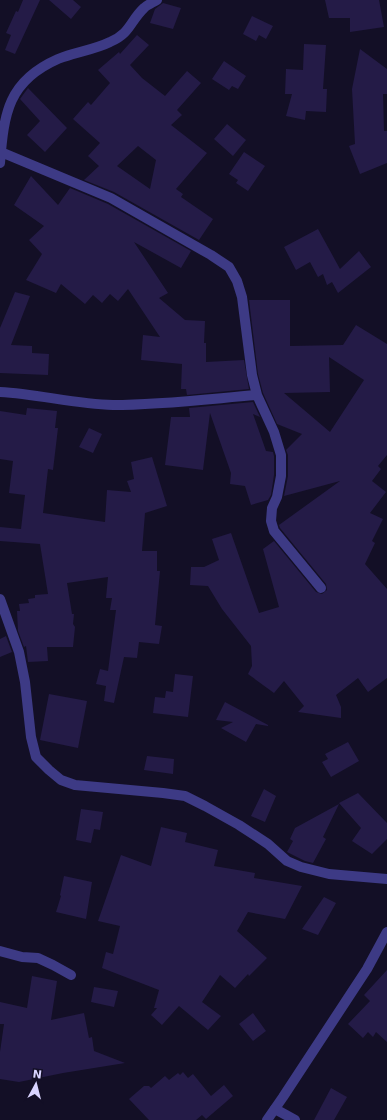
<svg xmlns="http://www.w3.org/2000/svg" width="387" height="1120" viewBox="0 0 387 1120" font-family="'DejaVu Sans',sans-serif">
  <rect width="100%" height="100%" fill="#130f26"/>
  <path fill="#241b47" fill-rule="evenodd" d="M 23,0 L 40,0 L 15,54 L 5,50 L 11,35 L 6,33 L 16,11 L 18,12 Z
    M 49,0 L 73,0 L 81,7 L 71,19 Z
    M 325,0 L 379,0 L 384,27 L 350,32 L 350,18 L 329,18 Z
    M 163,3 L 181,8 L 173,29 L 150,23 L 155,9 Z
    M 252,16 L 273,26 L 266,39 L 259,35 L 256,41 L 243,34 Z
    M 137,35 L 149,45 L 130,65 L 142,78 L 165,96 L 187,71 L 201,83 L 177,110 L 182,115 L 171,125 L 207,153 L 176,189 L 183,194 L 181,197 L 213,219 L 199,240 L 114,192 L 84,180 L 99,166 L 88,156 L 100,143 L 73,119 L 88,102 L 91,105 L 110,83 L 98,70 L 119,52 L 120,54 ZM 138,146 L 156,160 L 150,189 L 117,166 Z
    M 304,44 L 326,45 L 323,89 L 327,89 L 326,112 L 306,111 L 305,120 L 286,116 L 292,94 L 285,94 L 286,69 L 303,70 Z
    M 360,49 L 387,69 L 387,94 L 383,94 L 384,131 L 387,131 L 387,163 L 360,174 L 349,146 L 355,144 L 352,89 Z
    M 224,61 L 246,76 L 238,89 L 232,86 L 229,90 L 212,79 Z
    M 28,88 L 67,128 L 45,152 L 27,135 L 40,121 L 20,99 Z
    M 227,124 L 246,140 L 233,156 L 214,139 Z
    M 244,152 L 265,166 L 248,191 L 236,183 L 238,180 L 229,174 Z
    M 31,176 L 58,205 L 70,188 L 108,204 L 191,251 L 181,268 L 134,242 L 168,293 L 159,298 L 185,320 L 205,321 L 204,343 L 206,343 L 206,362 L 244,360 L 249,389 L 187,395 L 186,389 L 181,389 L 182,364 L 141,360 L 143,335 L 160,337 L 128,289 L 118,301 L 110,294 L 102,303 L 93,295 L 85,304 L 61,284 L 56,293 L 26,280 L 42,254 L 29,240 L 44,226 L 14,205 Z
    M 318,229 L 340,269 L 359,251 L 371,267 L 338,293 L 332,282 L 327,285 L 323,274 L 318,277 L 310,262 L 296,270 L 284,247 Z
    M 15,292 L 30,296 L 11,345 L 32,346 L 32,353 L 49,354 L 48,375 L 0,373 L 0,328 Z
    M 249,300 L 290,300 L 290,346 L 343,345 L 356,325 L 387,344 L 387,455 L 378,466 L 381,469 L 372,481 L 386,492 L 370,513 L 383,519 L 372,541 L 375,543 L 365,564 L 387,589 L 387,678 L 368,692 L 358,678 L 336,695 L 341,707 L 341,718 L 298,712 L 304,706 L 284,681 L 274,693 L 248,674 L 252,666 L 251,646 L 222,609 L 208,586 L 190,585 L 191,567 L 204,567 L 219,560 L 212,539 L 231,533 L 259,613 L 279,607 L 263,549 L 274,541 L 316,592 L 322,594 L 327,590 L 326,584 L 280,528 L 279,525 L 340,481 L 284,496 L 288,476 L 288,455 L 286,450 L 302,434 L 277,424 L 263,393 L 258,374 ZM 329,357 L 364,380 L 330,432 L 284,393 L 330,392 Z
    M 253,402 L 260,417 L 253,414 L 266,451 L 273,452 L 274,456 L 274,475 L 271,495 L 268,500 L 251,505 L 245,486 L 230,484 L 231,473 L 210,413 L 203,470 L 165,465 L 171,417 L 190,417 L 189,408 Z
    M 27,408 L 57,411 L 55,428 L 58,428 L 53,470 L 48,469 L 43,513 L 105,522 L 107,490 L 131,492 L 127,481 L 134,479 L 131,462 L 152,457 L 167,506 L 145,513 L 142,551 L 157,551 L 157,571 L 160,571 L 155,625 L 162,626 L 159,644 L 139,642 L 137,658 L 124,657 L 114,703 L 104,701 L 106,686 L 96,684 L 100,669 L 108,671 L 116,610 L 110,610 L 112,598 L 106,598 L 108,577 L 67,583 L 72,614 L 74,614 L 73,624 L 75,627 L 73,647 L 47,647 L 48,661 L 28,662 L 26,646 L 24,647 L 18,631 L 17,611 L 20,611 L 19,604 L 29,603 L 28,599 L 35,598 L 35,595 L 48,594 L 40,544 L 0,541 L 0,527 L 21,529 L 25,495 L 9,493 L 13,461 L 0,459 L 0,411 L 26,415 Z
    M 89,428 L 102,434 L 93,453 L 79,447 Z
    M 6,636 L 12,652 L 0,657 L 0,639 Z
    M 175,674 L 193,676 L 188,717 L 153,713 L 155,697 L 165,698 L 166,691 L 173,692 Z
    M 49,694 L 87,701 L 78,748 L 40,740 Z
    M 225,702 L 268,725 L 268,726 L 256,724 L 246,742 L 221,728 L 233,722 L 216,720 Z
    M 348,742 L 359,761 L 331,777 L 322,762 L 328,759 L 325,754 Z
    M 147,756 L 174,759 L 173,774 L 144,770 Z
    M 264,789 L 276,796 L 265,822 L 251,816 Z
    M 358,793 L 387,823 L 387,839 L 372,854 L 352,841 L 361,828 L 339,803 Z
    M 339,804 L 323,837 L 326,839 L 313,863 L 305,861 L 287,852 L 293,841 L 290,839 L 295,828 Z
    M 81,809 L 103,812 L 100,830 L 94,829 L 91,843 L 76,840 Z
    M 161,827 L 187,833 L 185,842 L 218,850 L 214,866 L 255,873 L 254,878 L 302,886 L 285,919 L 248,912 L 237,931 L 267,958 L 249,976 L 248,974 L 235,988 L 220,975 L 202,1002 L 221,1016 L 208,1030 L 179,1006 L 162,1025 L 151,1015 L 157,1008 L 154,1008 L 159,990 L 102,968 L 106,952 L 113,954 L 120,926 L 98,921 L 121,855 L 151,866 Z
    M 64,876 L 92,882 L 86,919 L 56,912 L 61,896 L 60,895 Z
    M 324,897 L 336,903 L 318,935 L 302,929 Z
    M 387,970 L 387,1042 L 376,1032 L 373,1037 L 368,1032 L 363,1038 L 348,1024 L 370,1001 L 364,995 Z
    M 32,976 L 57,981 L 51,1020 L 84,1013 L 89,1038 L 92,1037 L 94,1051 L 125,1063 L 63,1073 L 19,1082 L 0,1079 L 0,1052 L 4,1024 L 0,1024 L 0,1002 L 27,1008 Z
    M 94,987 L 118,991 L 114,1007 L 91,1002 Z
    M 253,1013 L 266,1031 L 253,1041 L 239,1024 Z
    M 183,1072 L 188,1078 L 193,1074 L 211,1096 L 224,1085 L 233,1096 L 206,1119 L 202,1115 L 196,1120 L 149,1120 L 129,1099 L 144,1086 L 149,1086 L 151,1088 L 165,1076 L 169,1080 L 178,1073 L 180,1075 Z
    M 331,1088 L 347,1097 L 334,1120 L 314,1120 Z"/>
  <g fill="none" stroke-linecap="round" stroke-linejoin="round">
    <path stroke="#3d3a85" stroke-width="10" d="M 1,152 L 111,198 L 211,255 L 229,267 L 237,281 L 242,297 L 252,375 L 257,395 L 274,432 L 281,455 L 281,476 L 277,497 L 272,508 L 271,521 L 274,531 L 321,588
      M 0,163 C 4,113 8,81 58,59 C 75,52 94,50 110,42 C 131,33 130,21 144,8 C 147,5 152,3 157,0
      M 0,392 C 38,394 75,404 113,405 C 160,405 209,399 257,395
      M 0,599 L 19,652 L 25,682 L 31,737 L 36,757 L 49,770 L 61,780 L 75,785 L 163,793 L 185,796 L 205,806 L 239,825 L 268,844 L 287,861 L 301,867 L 329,874 L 387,879
      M 0,951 L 22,957 L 38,958 L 53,965 L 71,975
      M 275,1109 L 295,1120"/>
    <path stroke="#3d3a85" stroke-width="10" d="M 267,1120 L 283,1097 L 367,969 L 387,932"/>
  </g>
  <g transform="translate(36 1084) rotate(7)" stroke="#130f26" stroke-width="3" paint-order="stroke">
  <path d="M0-3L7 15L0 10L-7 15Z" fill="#d9d4ff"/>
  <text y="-6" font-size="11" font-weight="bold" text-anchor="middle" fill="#d9d4ff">N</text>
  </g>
</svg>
